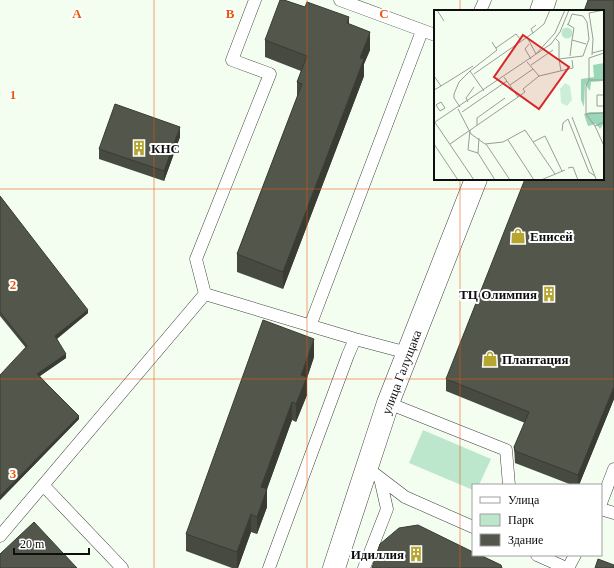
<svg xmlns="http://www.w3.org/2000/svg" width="614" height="568" viewBox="0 0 614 568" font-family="'Times New Roman',serif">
  <rect width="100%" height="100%" fill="#f4fef0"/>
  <path fill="#bce7cd" d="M 423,430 L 491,459 L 479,485 L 473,485 L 473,490 L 409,463 Z"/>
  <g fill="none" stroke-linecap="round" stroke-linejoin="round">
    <g stroke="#414141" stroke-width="13">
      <path id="lane" d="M 340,0 L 435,35
        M 480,11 L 485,0
        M 205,294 L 196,259 L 270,74 L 232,60 L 255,0
        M 310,326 L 422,31
        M 388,403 L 506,450 L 509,485
        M 367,468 L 405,497 L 473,527
        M 43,485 L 122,568
        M 601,503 L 614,469
        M 601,509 L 614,513
        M 0,536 L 205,294 L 355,339 L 408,353
        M 537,555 L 566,568
        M 269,568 L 348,355 L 355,339
        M 364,568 L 387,509 L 380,478
        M 568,568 L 575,555"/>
    </g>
    <g stroke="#414141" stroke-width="23">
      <path id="street" d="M 541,11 L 545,0
        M 334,568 L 388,403 L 476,179"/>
    </g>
    <use href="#lane" stroke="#fff" stroke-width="12"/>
    <use href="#street" stroke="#fff" stroke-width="22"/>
  </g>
  <path fill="#474a40" d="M 614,0 L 614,399 L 579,485 L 572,485 L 515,463 L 514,447 L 525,423 L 446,391 L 446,379 L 603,179 Z
    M 349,24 L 370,50 L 364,64 L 364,76 L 283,289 L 237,272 L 237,254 L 297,98 L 297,82 L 301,71 L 265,57 L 265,40 Z
    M 180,137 L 164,181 L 99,159 L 99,149 Z
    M 0,196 L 88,313 L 57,339 L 66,358 L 40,376 L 79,419 L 0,500 L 26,348 L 0,316 Z
    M 314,357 L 307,378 L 307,395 L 296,422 L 292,420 L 267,489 L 267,507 L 257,534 L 251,532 L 238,568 L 232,568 L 186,551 L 186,534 Z"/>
  <path fill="#3a3c34" d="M 349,17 L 349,34 L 347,23 Z
    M 370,32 L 370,50 L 364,64 L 364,76 L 283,289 L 283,272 L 360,58 Z
    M 180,127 L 180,137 L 164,181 L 164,171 Z
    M 88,310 L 88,313 L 55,340 L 55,336 Z
    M 314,339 L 314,357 L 307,378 L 307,395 L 296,422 L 296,404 L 301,375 Z
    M 66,354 L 66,358 L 37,378 L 37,374 Z
    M 614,387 L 614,399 L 579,485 L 578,485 L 578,475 Z
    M 292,402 L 292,420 L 267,489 L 267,507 L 257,534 L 257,517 L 261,487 Z
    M 79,416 L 79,419 L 0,500 L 0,496 Z
    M 251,514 L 251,532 L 238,568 L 237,568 L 237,552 Z"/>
  <path fill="#53564b" stroke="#3a3c34" d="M 280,0 L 284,0 L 305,7 L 307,2 L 349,17 L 347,23 L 370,32 L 360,58 L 364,59 L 283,272 L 237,254 L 302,84 L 297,82 L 307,56 L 265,40 Z
    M 588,0 L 614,0 L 614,387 L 578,475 L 515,451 L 514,447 L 529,412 L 446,379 L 525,179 L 603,179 L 603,11 L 584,11 Z
    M 115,104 L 180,127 L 164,171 L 99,149 Z
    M 0,196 L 88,310 L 55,336 L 66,354 L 37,374 L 79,416 L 0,496 L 0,375 L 27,346 L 0,312 Z
    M 263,320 L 314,339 L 301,375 L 307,377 L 296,404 L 292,402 L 261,487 L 267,489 L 257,517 L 251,514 L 237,552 L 186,534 Z
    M 34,522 L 77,568 L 0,568 L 0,554 Z
    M 418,525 L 473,552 L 473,555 L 480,555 L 501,565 L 502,568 L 372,568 L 380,544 L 399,528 Z
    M 598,559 L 614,565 L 614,568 L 595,568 Z"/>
  <path fill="none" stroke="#e8590c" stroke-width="1" stroke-opacity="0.55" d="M 154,0 L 154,568M 307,0 L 307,568M 460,0 L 460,11M 460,179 L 460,568M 0,189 L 614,189M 0,379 L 614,379"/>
  <defs>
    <g id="building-bare" transform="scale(1.2)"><path d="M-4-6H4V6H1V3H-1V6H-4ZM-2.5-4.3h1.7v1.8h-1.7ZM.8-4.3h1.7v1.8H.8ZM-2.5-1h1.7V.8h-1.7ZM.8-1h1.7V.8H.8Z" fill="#b6a62f" stroke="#fff" stroke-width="2.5" paint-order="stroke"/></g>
    <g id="shop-bare" transform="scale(1.2)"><path d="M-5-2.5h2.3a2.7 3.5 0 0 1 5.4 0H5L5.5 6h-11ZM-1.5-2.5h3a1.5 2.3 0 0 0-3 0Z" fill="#b6a62f" stroke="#fff" stroke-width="2.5" paint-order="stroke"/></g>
  </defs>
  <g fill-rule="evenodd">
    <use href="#building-bare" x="139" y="148"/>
    <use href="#shop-bare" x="518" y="236"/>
    <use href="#building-bare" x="549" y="294"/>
    <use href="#shop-bare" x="490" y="359"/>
    <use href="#building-bare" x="416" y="554"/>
  </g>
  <g text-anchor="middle" stroke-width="4" stroke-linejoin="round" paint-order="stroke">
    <g font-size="13" font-weight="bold" fill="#0e0e0e" stroke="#fff" text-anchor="start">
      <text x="151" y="153">КНС</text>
      <text x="530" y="241">Енисей</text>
      <text x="537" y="299" text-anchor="end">ТЦ Олимпия</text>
      <text x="502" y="364">Плантация</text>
      <text x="404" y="559" text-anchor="end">Идиллия</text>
    </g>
    <g font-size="13" fill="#0e0e0e" stroke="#fff">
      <text transform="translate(401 372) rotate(-69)" y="5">улица Галущака</text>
    </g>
  </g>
  <g transform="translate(434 10)">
    <rect width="170" height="170" fill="#f4fef0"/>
    <path d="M127.5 23a5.5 5.5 0 1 1 11 0a5.5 5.5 0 1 1-11 0Z" fill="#bce7cd"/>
    <path d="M 170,53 L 169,71 L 157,72 L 156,81 L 151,74 L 150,97 L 147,90 L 147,69 L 160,67 L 159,55 ZM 156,102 L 170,102 L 170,113 L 166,119 L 162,114 L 154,116 L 150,104 Z" fill="#9cd6b8"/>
    <path d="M 131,73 L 136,76 L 138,90 L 133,96 L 127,93 L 126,79 Z" fill="#cdeed6"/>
    <path fill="none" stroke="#989e96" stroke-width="1" d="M 3,0 L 10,11M 133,14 L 140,18 L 138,30M 99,23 L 110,14 L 116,0M 93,27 L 102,44M 122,29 L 125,32 L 125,49M 95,34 L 91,39 L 97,49M 62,38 L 82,24 L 87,30M 158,43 L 170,40M 102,44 L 121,23 L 131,0M 158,45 L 159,29 L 155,3 L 170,0M 136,46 L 138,30 L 152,34M 93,52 L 105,66 L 139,58 L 138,50M 97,55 L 119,40M 36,61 L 63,40 L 58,32M 127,61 L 125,49 L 149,46 L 155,29 L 153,12 L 149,6 L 138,4 L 134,15M 40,64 L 99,23 L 97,19 L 102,15M 0,66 L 7,76 L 0,80M 155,70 L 155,48 L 170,43M 76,75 L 99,59M 7,76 L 39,56M 170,85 L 163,85 L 163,96 L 170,96M 84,87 L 91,82 L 89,79 L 105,66M 7,92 L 11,98 L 6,101 L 2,95 ZM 34,92 L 32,88 L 40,77M 26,97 L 20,88 L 20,84 L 25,72 L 36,61 L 50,81M 24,99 L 37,124 L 51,134 L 69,132 L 91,120 L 121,164M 28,102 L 73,71M 152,104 L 170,103M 138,107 L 162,169M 0,111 L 40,170M 1,112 L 117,34 L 126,22 L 135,0M 170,112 L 161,116 L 170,136M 43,115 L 43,108 L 71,88M 161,116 L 152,104 L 152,76 L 155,70 L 170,70 L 170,75M 36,120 L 34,140 L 44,143 L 61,170M 128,121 L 129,113 L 134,109 L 155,162 L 161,166M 74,130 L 100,170M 99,132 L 111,126 L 128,161M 0,134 L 24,170M 16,134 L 84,87 L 70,67M 52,134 L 76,170M 44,143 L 45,128M 134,158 L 139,157 L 144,170M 107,170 L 131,160"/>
    <path fill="#d62828" fill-opacity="0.15" stroke="#d62828" stroke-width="2" d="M 89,25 L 135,57 L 105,99 L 60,67 Z"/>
    <rect width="170" height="170" fill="none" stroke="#0e0e0e" stroke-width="2"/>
  </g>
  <g font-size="13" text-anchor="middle" font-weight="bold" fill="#e8590c" stroke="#fff" stroke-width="4" stroke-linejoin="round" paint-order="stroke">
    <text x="77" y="18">A</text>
    <text x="230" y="18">B</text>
    <text x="384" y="18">C</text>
    <text x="13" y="99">1</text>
    <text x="13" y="289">2</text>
    <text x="13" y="478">3</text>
  </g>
  <rect x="472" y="484" width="130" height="72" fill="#ffffff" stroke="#9f9f9f"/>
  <rect x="480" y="497" width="20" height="6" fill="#ffffff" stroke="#9f9f9f"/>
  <text x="508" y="504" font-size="12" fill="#0e0e0e">Улица</text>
  <rect x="480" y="514" width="20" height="12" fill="#bce7cd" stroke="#9f9f9f"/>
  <text x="508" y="524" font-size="12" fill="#0e0e0e">Парк</text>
  <rect x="480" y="534" width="20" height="12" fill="#53564b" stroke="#9f9f9f"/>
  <text x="508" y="544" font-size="12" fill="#0e0e0e">Здание</text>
  <path d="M14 548v6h75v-6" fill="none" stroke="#0e0e0e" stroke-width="2"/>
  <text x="20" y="548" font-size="12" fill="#0e0e0e" stroke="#ffffff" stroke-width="3" paint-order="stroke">20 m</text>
</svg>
